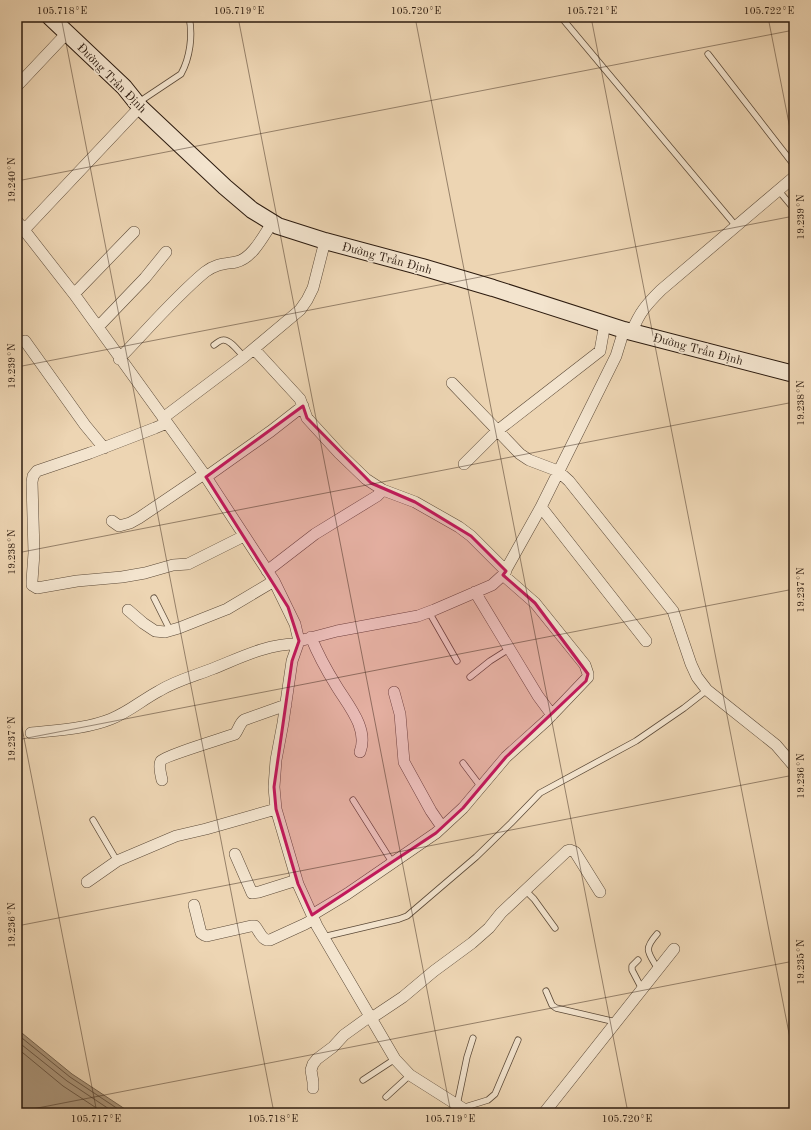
<svg xmlns="http://www.w3.org/2000/svg" width="811" height="1130" viewBox="0 0 811 1130" font-family="'Old Standard TT',serif">
  <rect width="100%" height="100%" fill="#edd5b3"/>
  <filter id="stains"><feTurbulence type="fractalNoise" baseFrequency=".005" numOctaves="4"/><feColorMatrix values="0 0 0 0 .2 0 0 0 0 .09 0 0 0 0 .02 0 0 0 .5 -.17"/></filter>
  <radialGradient id="worn" r=".72"><stop offset=".6" stop-color="#630" stop-opacity="0"/><stop offset="1" stop-color="#630" stop-opacity=".3"/></radialGradient>
  <path fill="#ab967b" stroke="#786550" d="M 17,1029 L 72,1074 L 131,1113 L 17,1113 Z"/>
  <g fill="none" stroke-linecap="round" stroke-linejoin="round">
    <path stroke="#6c5845" stroke-width="1" d="M 17,1034 L 70,1077 L 124,1113
      M 17,1041 L 67,1081 L 115,1113
      M 17,1048 L 63,1086 L 104,1113"/>
    <g stroke="#5c4a38" stroke-width="7">
      <path id="service" d="M 561,17 L 736,226
        M 708,54 L 794,165
        M 139,102 L 181,74 C 190,58 193,35 189,17
        M 779,191 L 794,209
        M 214,345 C 217,343 220,340 223,340 C 230,339 239,352 244,357
        M 154,598 L 170,630
        M 429,612 L 457,661
        M 470,677 L 490,661 L 509,649
        M 463,763 L 481,787
        M 353,800 L 392,862
        M 93,820 L 117,861
        M 525,890 L 534,899 L 555,928
        M 657,934 C 643,950 648,952 658,969
        M 323,937 L 399,919 L 407,916 L 476,857 L 511,823 L 540,793 L 636,741 L 684,708 L 707,690
        M 638,960 L 632,966 L 632,970 L 642,989
        M 546,991 L 552,1005 L 556,1008 L 616,1022
        M 363,1080 L 395,1059
        M 386,1097 L 410,1075
        M 457,1105 L 467,1057 L 473,1038
        M 462,1108 L 488,1100 L 495,1094 L 518,1040"/>
    </g>
    <g stroke="#5c4a38" stroke-width="12">
      <path id="minor" d="M 17,86 L 66,34
        M 17,221 L 74,294 L 204,474 L 274,581 L 295,624 L 299,641 L 292,661 L 283,723 L 276,760 L 274,787 L 276,809 L 298,884 L 317,926 L 395,1059 L 410,1075 L 470,1113
        M 24,230 L 140,107
        M 74,294 L 134,232
        M 98,327 L 145,278 L 166,252
        M 632,331 C 640,312 646,305 661,290 L 794,177
        M 25,341 L 85,425 L 104,448
        M 254,349 L 300,399 L 307,418 L 339,453 L 366,479 L 383,490 L 415,502 L 459,527 L 471,536 L 506,571
        M 119,359 C 147,330 175,297 205,272 C 215,264 224,264 236,262 C 252,259 264,235 272,223
        M 452,383 L 520,454 L 529,460 L 558,471 L 569,481 L 673,611 L 691,664 L 697,677 L 707,690 L 776,745 L 794,766
        M 163,418 L 244,357 L 300,310 L 307,300 L 313,288 L 325,241
        M 167,423 L 155,428 L 90,453 L 37,471 L 33,476 L 32,482 L 34,553 L 32,581 L 32,585 L 37,588 L 77,581 L 122,577 L 145,573 L 173,565 L 188,564 L 244,536
        M 464,464 L 497,431 L 600,351 L 605,323
        M 206,477 L 271,431 L 303,406
        M 541,507 L 646,641
        M 112,521 L 119,526 L 130,523 L 139,518 L 204,474
        M 267,571 L 315,534 L 377,496 L 383,490
        M 475,592 L 538,696 L 552,715
        M 128,610 L 143,623 L 155,631 L 165,632 L 179,628 L 227,609 L 274,581
        M 311,637 C 318,655 327,671 337,687 C 348,705 369,729 360,752
        M 299,641 L 337,631 L 418,616 L 434,610 L 492,585 L 503,575 L 541,507 L 616,356 L 624,330
        M 394,692 L 400,714 L 404,762 L 431,811 L 442,827
        M 31,733 C 57,730 86,729 111,719 C 129,712 142,700 159,691 C 175,681 194,676 212,669 C 240,658 266,644 297,644
        M 162,780 C 161,775 158,766 161,761 C 164,756 224,738 235,734 C 239,729 239,724 244,720 L 286,705
        M 235,854 L 252,893 L 259,892 L 297,880
        M 87,882 L 117,861 L 176,836 L 206,829 L 276,809
        M 194,905 L 201,933 L 204,935 L 207,936 L 251,926 L 255,926 C 260,932 262,941 270,940 L 305,924 L 314,919
        M 312,915 L 347,894 L 436,833 L 463,808 L 506,757 L 546,721 L 588,677 L 588,674 L 585,665 L 535,603 L 503,575
        M 370,1019 L 403,997 L 434,971 L 472,943 L 489,928 L 501,913 L 567,851 L 570,850 L 575,852 L 600,892
        M 313,1088 L 313,1082 L 311,1070 L 313,1064 L 317,1059 L 333,1047 L 344,1035 L 369,1017
        M 544,1113 L 674,949"/>
    </g>
    <g stroke="#2c1b0f" stroke-width="18">
      <path id="secondary" d="M 50,17 L 124,87 L 140,107 L 225,187 L 252,210 L 278,226 L 325,241 L 422,267 L 493,288 L 624,330 L 794,374"/>
    </g>
    <use href="#service" stroke="#f3e4ce" stroke-width="5.5"/>
    <use href="#minor" stroke="#f3e4ce" stroke-width="11"/>
    <use href="#secondary" stroke="#f3e4ce" stroke-width="16"/>
  </g>
  <path fill="#c2185b" fill-opacity="0.2" stroke="#c2185b" stroke-width="3" stroke-linejoin="round" d="M 303,406 L 307,418 L 371,483 L 415,502 L 471,536 L 506,571 L 503,575 L 535,603 L 588,674 L 586,681 L 506,757 L 463,808 L 436,833 L 312,915 L 298,884 L 276,809 L 274,787 L 292,661 L 299,641 L 288,607 L 206,477 Z"/>
  <path fill="none" stroke="#2c1b0f" stroke-width="1" stroke-opacity="0.45" d="M 61,17 L 274,1113M 238,17 L 451,1113M 415,17 L 628,1113M 591,17 L 794,1059M 768,17 L 794,149M 17,181 L 794,30M 17,367 L 794,216M 17,553 L 794,402M 17,702 L 97,1113M 17,740 L 794,589M 17,926 L 794,775M 17,1112 L 794,961"/>
  <g text-anchor="middle" stroke-width="3.5" stroke-linejoin="round" paint-order="stroke">
    <g font-size="12" fill="#2c1b0f" stroke="#f3e4ce">
      <text transform="translate(112 78) rotate(45)" y="4">Đường Trần Định</text>
      <text transform="translate(387 258) rotate(15)" y="4">Đường Trần Định</text>
      <text transform="translate(698 349) rotate(15)" y="4">Đường Trần Định</text>
    </g>
  </g>
  <rect width="811" height="1130" fill="none" stroke="#edd5b3" stroke-width="44"/>
  <rect x="22" y="22" width="767" height="1086" fill="none" stroke="#2c1b0f" stroke-width="1.5"/>
  <g font-size="10" text-anchor="middle" fill="#2c1b0f">
    <text x="62" y="14">105.718°E</text>
    <text x="239" y="14">105.719°E</text>
    <text x="416" y="14">105.720°E</text>
    <text x="592" y="14">105.721°E</text>
    <text x="769" y="14">105.722°E</text>
    <text transform="translate(11 180) rotate(-90)" y="4">19.240°N</text>
    <text transform="translate(800 217) rotate(-90)" y="4">19.239°N</text>
    <text transform="translate(11 366) rotate(-90)" y="4">19.239°N</text>
    <text transform="translate(800 403) rotate(-90)" y="4">19.238°N</text>
    <text transform="translate(11 552) rotate(-90)" y="4">19.238°N</text>
    <text transform="translate(800 590) rotate(-90)" y="4">19.237°N</text>
    <text transform="translate(11 739) rotate(-90)" y="4">19.237°N</text>
    <text transform="translate(800 776) rotate(-90)" y="4">19.236°N</text>
    <text transform="translate(11 925) rotate(-90)" y="4">19.236°N</text>
    <text transform="translate(800 962) rotate(-90)" y="4">19.235°N</text>
    <text x="96" y="1122">105.717°E</text>
    <text x="273" y="1122">105.718°E</text>
    <text x="450" y="1122">105.719°E</text>
    <text x="627" y="1122">105.720°E</text>
  </g>
  <rect width="100%" height="100%" filter="url(#stains)"/>
  <rect width="100%" height="100%" fill="url(#worn)"/>
</svg>
